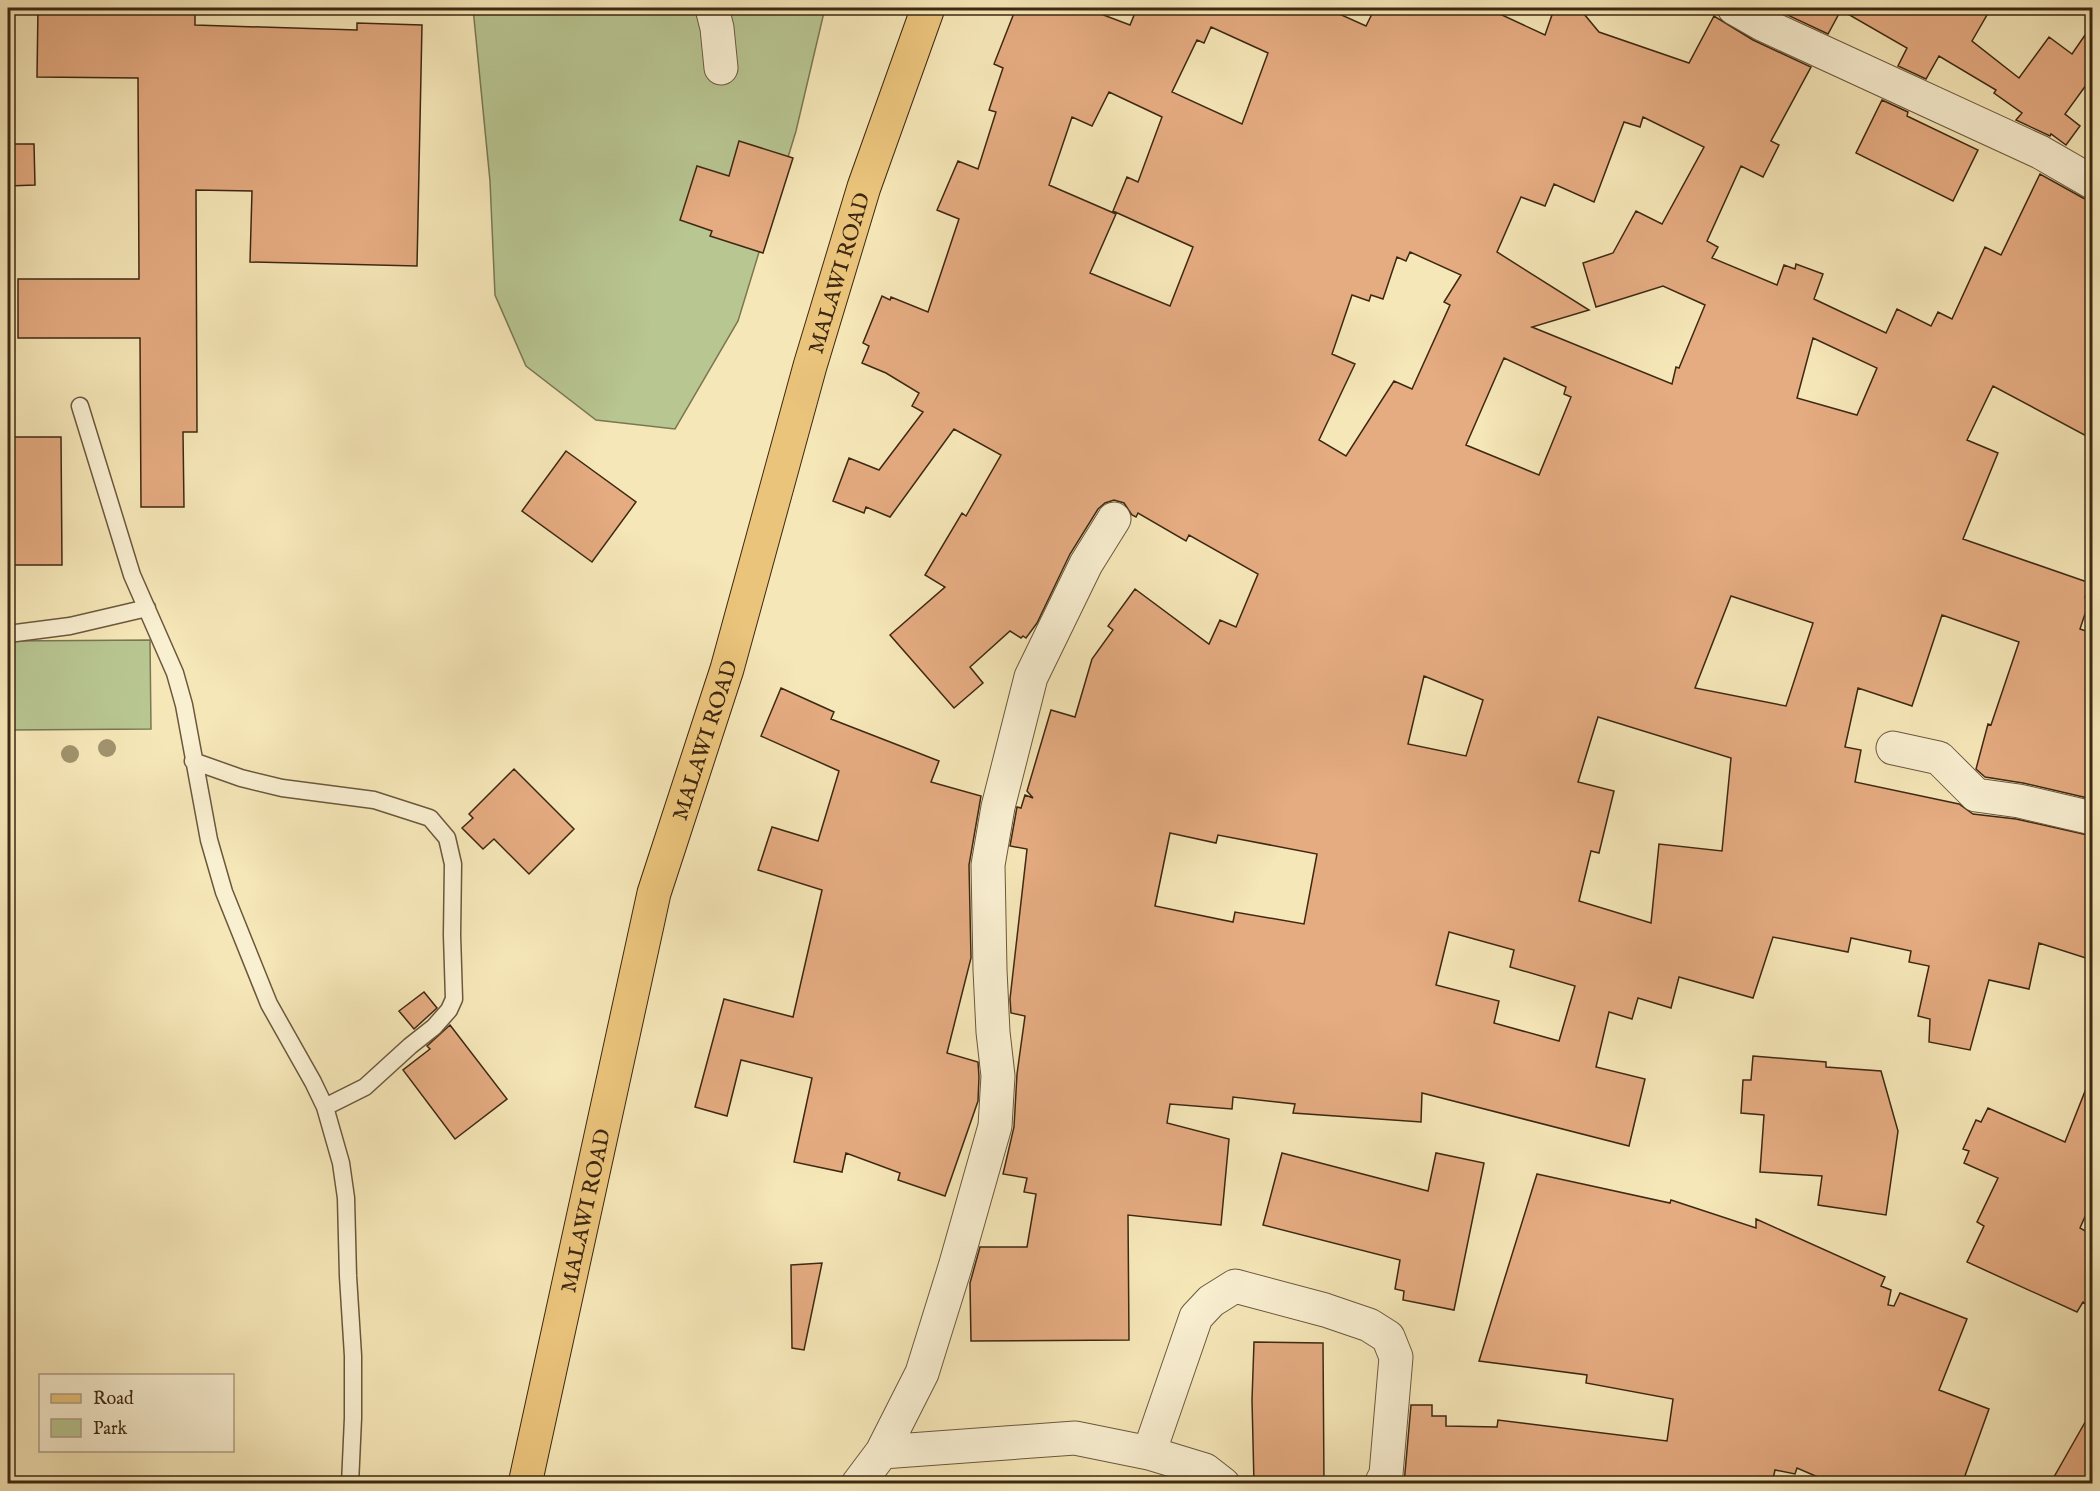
<svg xmlns="http://www.w3.org/2000/svg" width="2100" height="1491" viewBox="0 0 2100 1491" font-family="'IM FELL English',serif">
  <rect width="100%" height="100%" fill="#f6e7b8"/>
  <filter id="stains"><feTurbulence type="fractalNoise" baseFrequency=".00333" numOctaves="4"/><feColorMatrix values="0 0 0 0 .2 0 0 0 0 .09 0 0 0 0 .02 0 0 0 .5 -.17"/></filter>
  <radialGradient id="worn" r=".72"><stop offset=".6" stop-color="#630" stop-opacity="0"/><stop offset="1" stop-color="#630" stop-opacity=".3"/></radialGradient>
  <path fill="#b8c692" stroke="#7a7752" stroke-width="1.5" d="M 473,8 L 825,8 L 796,131 L 738,321 L 675,429 L 596,420 L 526,366 L 495,295 L 490,181 Z
    M 150,640 L 151,729 L 8,730 L 8,641 Z"/>
  <path fill="#e5ab81" stroke="#3d2812" stroke-width="1.5" fill-rule="evenodd" d="M 38,8 L 195,8 L 195,25 L 357,30 L 357,23 L 422,25 L 417,266 L 250,262 L 252,191 L 196,190 L 197,432 L 183,432 L 184,507 L 141,507 L 140,338 L 18,338 L 18,279 L 139,279 L 138,78 L 37,77 Z
    M 1016,8 L 1085,8 L 1130,25 L 1137,8 L 1326,8 L 1366,26 L 1375,8 L 1487,8 L 1545,35 L 1553,12 L 1566,9 L 1584,14 L 1599,32 L 1689,63 L 1714,16 L 1753,40 L 1811,67 L 1771,141 L 1779,145 L 1763,177 L 1741,166 L 1707,241 L 1718,247 L 1712,258 L 1777,285 L 1784,265 L 1795,269 L 1796,264 L 1823,274 L 1814,299 L 1886,333 L 1897,309 L 1931,326 L 1938,312 L 1952,319 L 1985,247 L 2001,255 L 2040,174 L 2083,198 L 2092,201 L 2092,439 L 1993,386 L 1967,440 L 1998,453 L 1963,539 L 2090,583 L 2085,597 L 2090,599 L 2080,629 L 2092,633 L 2092,799 L 2023,783 L 1985,777 L 1976,769 L 1988,724 L 1991,725 L 2019,642 L 1942,615 L 1912,706 L 1858,688 L 1845,747 L 1861,750 L 1855,782 L 1959,804 L 1973,814 L 2016,819 L 2092,836 L 2092,960 L 2039,943 L 2029,989 L 1989,980 L 1970,1050 L 1929,1042 L 1930,1019 L 1918,1016 L 1929,966 L 1909,962 L 1911,951 L 1851,938 L 1848,952 L 1773,937 L 1753,998 L 1679,977 L 1671,1008 L 1638,998 L 1632,1019 L 1609,1012 L 1596,1067 L 1645,1079 L 1629,1146 L 1422,1093 L 1421,1122 L 1293,1113 L 1295,1104 L 1233,1097 L 1232,1109 L 1170,1104 L 1167,1123 L 1229,1139 L 1221,1225 L 1128,1215 L 1129,1340 L 971,1341 L 970,1283 L 980,1247 L 1027,1247 L 1036,1194 L 1024,1192 L 1027,1178 L 1003,1174 L 1014,1127 L 1017,1074 L 1025,1016 L 1011,1013 L 1010,999 L 1027,849 L 1010,846 L 1017,807 L 1021,808 L 1025,795 L 1033,798 L 1027,791 L 1051,710 L 1075,717 L 1092,659 L 1113,630 L 1108,626 L 1135,589 L 1209,644 L 1220,620 L 1236,627 L 1258,574 L 1189,535 L 1186,541 L 1138,513 L 1136,517 L 1132,515 L 1124,503 L 1114,500 L 1105,503 L 1098,509 L 1070,554 L 1037,623 L 1026,638 L 1023,636 L 1021,638 L 1010,631 L 970,667 L 983,683 L 954,708 L 890,635 L 945,587 L 925,575 L 962,513 L 966,516 L 1001,455 L 954,429 L 890,517 L 866,507 L 864,513 L 833,501 L 849,458 L 879,470 L 923,412 L 912,406 L 919,393 L 886,373 L 862,363 L 869,346 L 863,343 L 882,296 L 890,300 L 891,297 L 928,312 L 959,219 L 937,210 L 958,161 L 978,169 L 996,112 L 989,110 L 1003,68 L 994,64 ZM 1211,27 L 1268,53 L 1242,124 L 1172,92 L 1197,40 L 1204,43 ZM 1109,92 L 1162,117 L 1138,182 L 1127,177 L 1113,211 L 1193,247 L 1170,306 L 1090,273 L 1116,214 L 1049,185 L 1072,117 L 1092,126 ZM 1643,117 L 1704,147 L 1662,224 L 1636,211 L 1613,253 L 1583,263 L 1596,307 L 1663,286 L 1705,305 L 1679,368 L 1676,367 L 1672,384 L 1532,327 L 1589,310 L 1497,252 L 1521,197 L 1545,206 L 1554,184 L 1594,202 L 1624,122 L 1640,127 ZM 1410,252 L 1461,275 L 1444,302 L 1450,305 L 1412,389 L 1394,381 L 1346,456 L 1319,440 L 1355,364 L 1332,354 L 1352,295 L 1369,301 L 1371,295 L 1383,299 L 1397,257 L 1406,261 ZM 1813,338 L 1877,368 L 1857,415 L 1797,398 ZM 1504,358 L 1566,387 L 1564,394 L 1571,397 L 1539,475 L 1466,445 ZM 1731,596 L 1813,623 L 1786,706 L 1695,688 ZM 1424,676 L 1483,700 L 1466,756 L 1408,744 ZM 1598,717 L 1731,758 L 1722,851 L 1659,844 L 1651,923 L 1579,901 L 1591,851 L 1599,853 L 1614,791 L 1578,782 ZM 1170,833 L 1216,843 L 1218,835 L 1317,854 L 1304,924 L 1235,912 L 1233,922 L 1155,906 ZM 1449,932 L 1514,950 L 1510,967 L 1575,986 L 1559,1041 L 1494,1023 L 1499,1001 L 1436,985 Z
    M 1783,8 L 1991,8 L 1972,41 L 2019,78 L 2049,37 L 2072,54 L 2092,25 L 2092,77 L 2065,114 L 2080,126 L 2066,145 L 2051,134 L 2050,136 L 2016,120 L 2022,113 L 1994,93 L 1996,90 L 1939,56 L 1926,79 L 1898,66 L 1907,48 L 1841,10 L 1828,34 L 1781,12 Z
    M 1882,100 L 1908,112 L 1907,116 L 1978,150 L 1953,201 L 1856,153 Z
    M 739,141 L 793,158 L 763,253 L 710,236 L 712,231 L 680,220 L 697,166 L 729,176 Z
    M 8,144 L 34,144 L 35,185 L 8,186 Z
    M 8,437 L 61,437 L 62,565 L 8,565 Z
    M 566,451 L 636,502 L 592,562 L 522,511 Z
    M 781,688 L 834,712 L 831,719 L 939,761 L 931,782 L 981,796 L 969,865 L 971,958 L 947,1053 L 978,1062 L 979,1077 L 978,1101 L 945,1196 L 898,1180 L 900,1173 L 846,1153 L 842,1172 L 794,1162 L 812,1078 L 741,1060 L 727,1116 L 695,1107 L 724,999 L 793,1017 L 822,890 L 758,870 L 772,827 L 818,841 L 839,771 L 761,736 Z
    M 514,769 L 574,829 L 529,874 L 494,839 L 483,849 L 462,828 L 473,818 L 469,814 Z
    M 424,992 L 437,1008 L 414,1029 L 399,1011 Z
    M 450,1025 L 507,1099 L 455,1139 L 403,1070 L 430,1049 L 427,1046 Z
    M 1753,1056 L 1826,1062 L 1826,1067 L 1881,1071 L 1898,1131 L 1886,1215 L 1818,1205 L 1822,1176 L 1760,1172 L 1764,1115 L 1741,1113 L 1743,1080 L 1751,1080 Z
    M 2091,1076 L 2092,1076 L 2092,1201 L 2080,1228 L 2092,1235 L 2092,1307 L 2083,1302 L 2077,1312 L 1967,1262 L 1984,1226 L 1977,1222 L 1998,1178 L 1964,1163 L 1969,1151 L 1963,1149 L 1976,1120 L 1981,1122 L 1988,1108 L 2065,1142 Z
    M 1282,1153 L 1428,1191 L 1436,1153 L 1484,1163 L 1454,1310 L 1403,1300 L 1404,1291 L 1395,1289 L 1400,1260 L 1263,1225 Z
    M 1537,1174 L 1670,1203 L 1671,1200 L 1756,1228 L 1756,1219 L 1885,1277 L 1881,1286 L 1891,1290 L 1888,1305 L 1894,1306 L 1900,1293 L 1967,1319 L 1939,1390 L 1989,1409 L 1962,1484 L 1834,1484 L 1797,1468 L 1795,1474 L 1775,1470 L 1772,1484 L 1404,1484 L 1411,1405 L 1432,1405 L 1432,1416 L 1446,1416 L 1446,1426 L 1497,1427 L 1498,1420 L 1667,1441 L 1673,1399 L 1586,1383 L 1587,1375 L 1479,1361 Z
    M 822,1263 L 804,1350 L 792,1348 L 791,1265 Z
    M 1254,1342 L 1323,1343 L 1324,1484 L 1254,1484 L 1252,1400 Z
    M 2092,1410 L 2092,1484 L 2050,1484 Z"/>
  <g fill="none" stroke-linecap="round" stroke-linejoin="round">
    <g stroke="#6b583c" stroke-width="19">
      <path id="service" d="M 80,406 L 132,575 L 175,673 L 184,705 L 209,840 L 224,892 L 269,1004 L 313,1082 L 325,1107 L 341,1163 L 346,1198 L 348,1276 L 353,1356 L 353,1418 L 350,1484
        M 8,634 L 70,626 L 147,608
        M 193,761 L 241,778 L 282,788 L 374,800 L 430,818 L 447,838 L 453,864 L 452,935 L 454,999 L 449,1010 L 434,1027 L 410,1046 L 365,1087 L 325,1107"/>
    </g>
    <g stroke="#6b583c" stroke-width="35">
      <path id="minor" d="M 712,8 L 717,28 L 721,68
        M 1734,8 L 1762,24 L 2040,152 L 2092,182
        M 1893,748 L 1939,758 L 1976,795 L 2019,801 L 2092,818
        M 882,1452 L 1075,1438 L 1149,1453 L 1205,1470 L 1223,1484
        M 1149,1453 L 1196,1317 L 1211,1301 L 1235,1286 L 1325,1310 L 1369,1325 L 1388,1337 L 1396,1357 L 1386,1474 L 1381,1484
        M 858,1484 L 882,1452 L 922,1373 L 955,1267 L 995,1126 L 998,1076 L 993,1032 L 990,970 L 988,865 L 998,807 L 1031,677 L 1086,564 L 1114,519"/>
    </g>
    <g stroke="#3d2812" stroke-width="35">
      <g id="primary">
        <path id="s1" d="M 525,1484 L 654,893 L 727,669 L 810,366 L 864,187 L 928,8"/>
      </g>
    </g>
    <use href="#service" stroke="#f9efd1" stroke-width="16"/>
    <use href="#minor" stroke="#f9efd1" stroke-width="33"/>
    <use href="#primary" stroke="#ebc47c" stroke-width="33"/>
  </g>
  <g fill="#a1946e">
    <circle cx="107" cy="748" r="9"/>
    <circle cx="70" cy="754" r="9"/>
  </g>
  <g text-anchor="middle" stroke-width="5" stroke-linejoin="round" paint-order="stroke">
    <g font-size="22" fill="#3d2812" stroke="#f9efd1">
      <text dy="8" stroke="none"><textPath href="#s1" startOffset="1252">MALAWI ROAD</textPath></text>
      <text dy="8" stroke="none"><textPath href="#s1" startOffset="766">MALAWI ROAD</textPath></text>
      <text dy="8" stroke="none"><textPath href="#s1" startOffset="280">MALAWI ROAD</textPath></text>
    </g>
  </g>
  <rect width="2100" height="1491" fill="none" stroke="#f6e7b8" stroke-width="30"/>
  <rect x="9" y="9" width="2082" height="1473" fill="none" stroke="#3d2812" stroke-width="3"/>
  <rect x="15" y="15" width="2070" height="1461" fill="none" stroke="#3d2812" stroke-width="1.5"/>
  <rect x="39" y="1374" width="195" height="78" fill="#f9efd1" stroke="#ae9f85" stroke-width="1.5"/>
  <rect x="51" y="1394" width="30" height="9" fill="#ebc47c" stroke="#ae9f85" stroke-width="1.5"/>
  <text x="93" y="1404" font-size="18" fill="#3d2812">Road</text>
  <rect x="51" y="1419" width="30" height="18" fill="#b8c692" stroke="#ae9f85" stroke-width="1.5"/>
  <text x="93" y="1434" font-size="18" fill="#3d2812">Park</text>
  <rect width="100%" height="100%" filter="url(#stains)"/>
  <rect width="100%" height="100%" fill="url(#worn)"/>
</svg>
